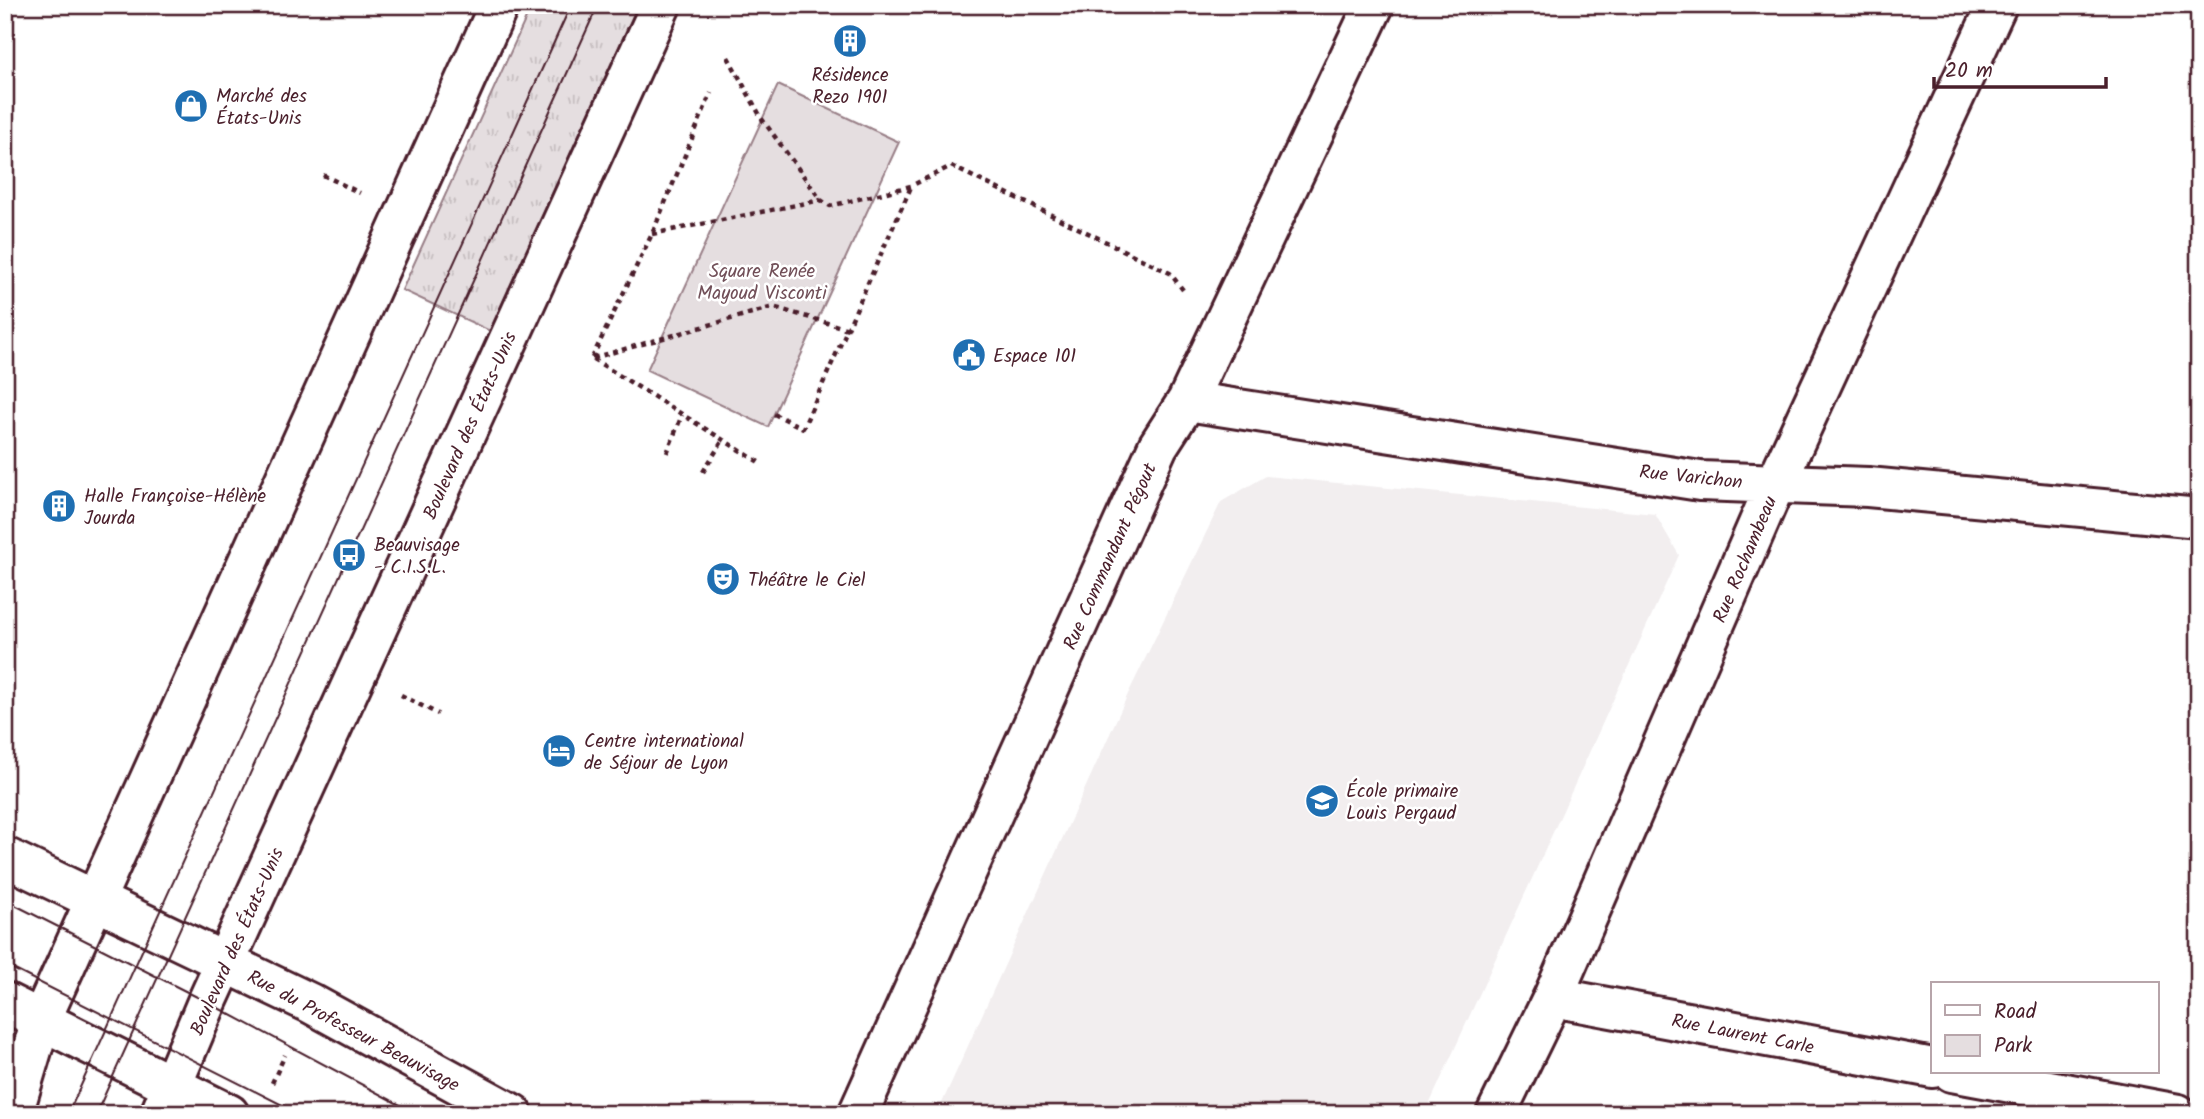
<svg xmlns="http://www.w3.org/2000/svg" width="2204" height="1119" viewBox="0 0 2204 1119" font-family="Kalam,sans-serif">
  <defs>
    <pattern id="grass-tufts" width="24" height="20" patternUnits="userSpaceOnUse" patternTransform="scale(1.75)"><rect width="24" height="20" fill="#e5dee0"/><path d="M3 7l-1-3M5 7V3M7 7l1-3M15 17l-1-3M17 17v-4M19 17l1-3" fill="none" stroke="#c6bec0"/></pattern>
  </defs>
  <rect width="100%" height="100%" fill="#fff"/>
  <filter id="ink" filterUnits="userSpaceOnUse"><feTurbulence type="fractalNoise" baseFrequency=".0143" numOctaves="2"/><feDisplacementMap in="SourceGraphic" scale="14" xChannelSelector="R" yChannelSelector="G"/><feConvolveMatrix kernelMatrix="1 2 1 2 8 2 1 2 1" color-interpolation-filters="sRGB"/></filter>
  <g filter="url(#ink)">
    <path fill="#f2eeef" d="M 1266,476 L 1655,514 L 1679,555 L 1425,1114 L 937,1114 L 1128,694 L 1221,502 Z"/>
    <path fill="url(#grass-tufts)" stroke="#987e86" stroke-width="2" d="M 532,5 L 638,5 L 490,331 L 402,290 Z"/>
    <path fill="#e5dee0" stroke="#987e86" stroke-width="2" d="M 778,85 L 899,142 L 768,427 L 647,370 Z"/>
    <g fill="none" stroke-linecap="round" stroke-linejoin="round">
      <g stroke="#4a1f2b" stroke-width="44">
        <path id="minor" d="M 1187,401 L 1700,481 L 1868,487 L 2199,518
          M 5,857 L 310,1003 L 513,1114
          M 1553,997 L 1933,1068
          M 5,1002 L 229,1114
          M 1952,1072 L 2178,1114
          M 858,1114 L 1158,446 L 1187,401 L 1374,5
          M 1496,1114 L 1553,997 L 1776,483 L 1997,5"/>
      </g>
      <g stroke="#4a1f2b" stroke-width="44">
        <path id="major" d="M 13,1114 L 41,1020 L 499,5
          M 160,1114 L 207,1002 L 661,5"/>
      </g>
      <path stroke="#4a1f2b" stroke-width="4.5" stroke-dasharray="5 5" stroke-linecap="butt" d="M 728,57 L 762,119 L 821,200 L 830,206 L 911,186 L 951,166 L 1170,273 L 1183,290
        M 323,175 L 360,193
        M 652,234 L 821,200
        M 592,358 L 652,234 L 711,93
        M 593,358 L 773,307 L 848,329
        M 593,359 L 762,464
        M 774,414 L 803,428 L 911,187
        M 667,453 L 682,415
        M 703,472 L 723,440
        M 401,695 L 438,714
        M 272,1083 L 285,1055"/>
      <use href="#minor" stroke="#fff" stroke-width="38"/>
      <use href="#major" stroke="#fff" stroke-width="38"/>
      <path stroke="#4a1f2b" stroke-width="2" d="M 5,900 L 207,1002 L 417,1114
        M 5,965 L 300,1114
        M 68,1114 L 571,5
        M 96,1114 L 598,5"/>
    </g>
  </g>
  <defs>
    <g id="building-disc" transform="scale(1.75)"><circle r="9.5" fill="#1f6fb2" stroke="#fff"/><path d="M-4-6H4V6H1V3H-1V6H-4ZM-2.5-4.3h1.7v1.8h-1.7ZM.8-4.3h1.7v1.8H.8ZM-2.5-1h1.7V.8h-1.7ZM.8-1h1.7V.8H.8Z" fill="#fff"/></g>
    <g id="shop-disc" transform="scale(1.75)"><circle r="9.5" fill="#1f6fb2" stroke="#fff"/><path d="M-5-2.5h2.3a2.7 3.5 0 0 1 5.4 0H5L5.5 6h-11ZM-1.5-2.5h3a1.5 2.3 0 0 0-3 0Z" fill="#fff"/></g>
    <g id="civic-disc" transform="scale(1.75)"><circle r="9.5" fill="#1f6fb2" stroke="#fff"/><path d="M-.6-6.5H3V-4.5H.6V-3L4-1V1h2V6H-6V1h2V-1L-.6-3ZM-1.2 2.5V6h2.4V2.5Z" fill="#fff"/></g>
    <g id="bus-disc" transform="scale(1.75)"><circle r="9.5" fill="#1f6fb2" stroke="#fff"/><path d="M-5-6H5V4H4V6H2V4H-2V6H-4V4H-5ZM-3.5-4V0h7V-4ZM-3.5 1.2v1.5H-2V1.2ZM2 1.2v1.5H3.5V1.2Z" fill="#fff"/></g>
    <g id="theatre-disc" transform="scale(1.75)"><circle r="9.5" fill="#1f6fb2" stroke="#fff"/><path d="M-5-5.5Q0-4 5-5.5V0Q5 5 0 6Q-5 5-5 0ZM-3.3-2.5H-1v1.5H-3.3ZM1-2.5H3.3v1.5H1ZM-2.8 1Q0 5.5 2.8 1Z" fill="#fff"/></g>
    <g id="hotel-disc" transform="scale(1.75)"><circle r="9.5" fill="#1f6fb2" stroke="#fff"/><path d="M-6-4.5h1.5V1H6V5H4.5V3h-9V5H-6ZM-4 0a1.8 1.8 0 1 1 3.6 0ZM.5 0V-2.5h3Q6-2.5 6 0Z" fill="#fff"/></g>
    <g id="school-disc" transform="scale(1.75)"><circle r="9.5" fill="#1f6fb2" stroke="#fff"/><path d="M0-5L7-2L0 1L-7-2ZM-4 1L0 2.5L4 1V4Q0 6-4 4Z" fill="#fff"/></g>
  </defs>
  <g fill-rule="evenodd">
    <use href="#building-disc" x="850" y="41"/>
    <use href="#shop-disc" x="191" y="106"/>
    <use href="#civic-disc" x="969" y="355"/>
    <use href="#building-disc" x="59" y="506"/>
    <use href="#bus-disc" x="349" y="555"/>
    <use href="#theatre-disc" x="723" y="579"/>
    <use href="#hotel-disc" x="559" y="751"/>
    <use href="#school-disc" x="1322" y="801"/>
  </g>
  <g text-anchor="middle" stroke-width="5" stroke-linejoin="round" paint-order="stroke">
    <g font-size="19" fill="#4a1f2b" stroke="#fff" text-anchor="start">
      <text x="850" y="81" text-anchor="middle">Résidence<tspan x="850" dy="22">Rezo 1901</tspan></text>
      <text x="216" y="102">Marché des<tspan x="216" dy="22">États-Unis</tspan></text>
      <text x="993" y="362">Espace 101</text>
      <text x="84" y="502">Halle Françoise-Hélène<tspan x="84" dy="22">Jourda</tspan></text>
      <text x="374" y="551">Beauvisage<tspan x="374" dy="22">- C.I.S.L.</tspan></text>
      <text x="748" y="586">Théâtre le Ciel</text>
      <text x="584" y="747">Centre international<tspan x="584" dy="22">de Séjour de Lyon</tspan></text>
      <text x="1346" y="797">École primaire<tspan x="1346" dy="22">Louis Pergaud</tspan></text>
    </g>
    <g font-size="19" fill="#714f58" stroke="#fff">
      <text x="762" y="277">Square Renée<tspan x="762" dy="22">Mayoud Visconti</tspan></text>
    </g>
    <g font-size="19" fill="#4a1f2b" stroke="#fff">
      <text transform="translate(469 425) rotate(-66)" y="7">Boulevard des États-Unis</text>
      <text transform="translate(1691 476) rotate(6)" y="7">Rue Varichon</text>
      <text transform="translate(1109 556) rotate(-66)" y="7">Rue Commandant Pégout</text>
      <text transform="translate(1744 559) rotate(-67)" y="7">Rue Rochambeau</text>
      <text transform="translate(236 941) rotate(-66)" y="7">Boulevard des États-Unis</text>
      <text transform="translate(354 1030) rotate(28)" y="7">Rue du Professeur Beauvisage</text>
      <text transform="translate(1743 1033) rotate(11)" y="7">Rue Laurent Carle</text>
    </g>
  </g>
  <rect width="2204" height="1119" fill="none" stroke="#fff" stroke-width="28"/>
  <rect x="14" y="14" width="2176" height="1091" fill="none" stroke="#4a1f2b" stroke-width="2.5" filter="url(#ink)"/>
  <rect x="1931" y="982" width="228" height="91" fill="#ffffff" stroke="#b7a5aa" stroke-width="2"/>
  <rect x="1945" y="1005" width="35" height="10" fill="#ffffff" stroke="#b7a5aa" stroke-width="2"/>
  <text x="1994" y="1018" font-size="21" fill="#4a1f2b">Road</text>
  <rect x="1945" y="1035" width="35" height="21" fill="#e5dee0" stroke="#b7a5aa" stroke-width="2"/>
  <text x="1994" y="1052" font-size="21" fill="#4a1f2b">Park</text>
  <path d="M1934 77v10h172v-10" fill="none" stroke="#4a1f2b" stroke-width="3.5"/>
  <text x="1945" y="77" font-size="21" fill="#4a1f2b" stroke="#ffffff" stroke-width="5" paint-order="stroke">20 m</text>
</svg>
